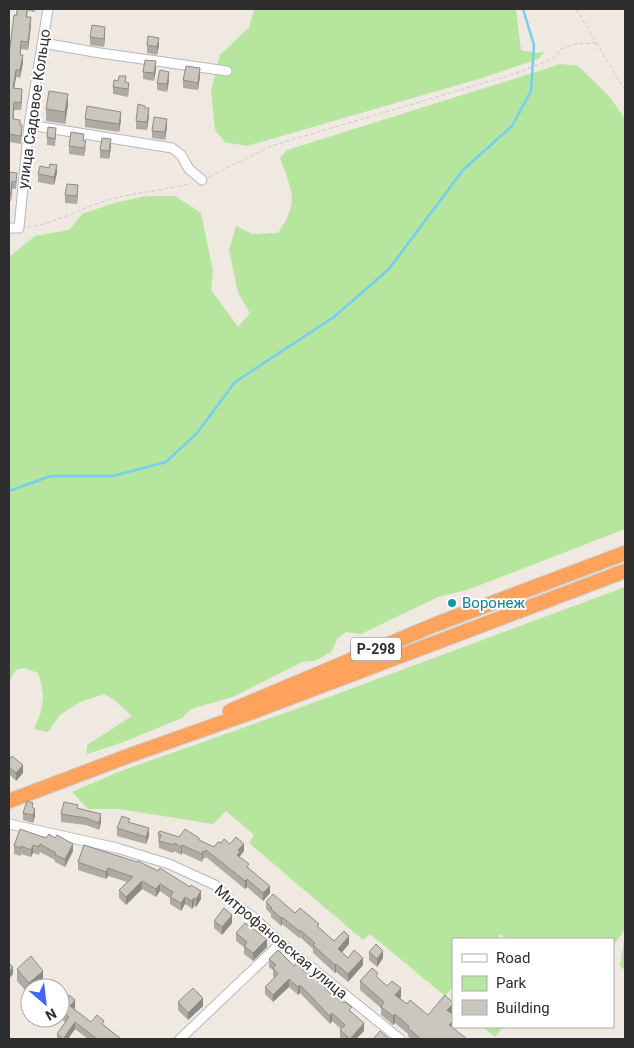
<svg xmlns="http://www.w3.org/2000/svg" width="634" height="1048" viewBox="0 0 634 1048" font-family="Roboto,sans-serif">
  <rect width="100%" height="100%" fill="#efe9e1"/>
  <path fill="#b6e59e" d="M 254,9 L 516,9 L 521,50 L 535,53 L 545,52 L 538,59 L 482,78 L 247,146 L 225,142 L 215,130 L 211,91 L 220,55 L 249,27 Z
    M 561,64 L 578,66 L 609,96 L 625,119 L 625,529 L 467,590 L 438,597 L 361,634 L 346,632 L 338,638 L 331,652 L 315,661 L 302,662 L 233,697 L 191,709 L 182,718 L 121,743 L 87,754 L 87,745 L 132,716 L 113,699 L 104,694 L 80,702 L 60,715 L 48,732 L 34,729 C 44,706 46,698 38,673 L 24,668 L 16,670 L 9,682 L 9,257 L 35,236 L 69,230 L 82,214 L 114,203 L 146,196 L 175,196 L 201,213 L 213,271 L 211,290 L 238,327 L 250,313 L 238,293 L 229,250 L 236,226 L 252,234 L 278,233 C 300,200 292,193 280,158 L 287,150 Z
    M 625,587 L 625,929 L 613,946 L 613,939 L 507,939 L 500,934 L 496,939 L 453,939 L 453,987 L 445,996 L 370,934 L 363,940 L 249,843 L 254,835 L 226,811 L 213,824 L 119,809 L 88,809 L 72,792 L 118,772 L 310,704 Z
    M 625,935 L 625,970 L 620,966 Z
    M 483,1027 L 503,1027 L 495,1037 Z"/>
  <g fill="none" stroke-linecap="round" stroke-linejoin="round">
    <path stroke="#75cff0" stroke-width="2.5" d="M 9,491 L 51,476 L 113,476 L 166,462 L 197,433 L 235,382 L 334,317 L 389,269 L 463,170 L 512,126 L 531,91 L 534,45 L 523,9"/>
    <g stroke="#b4b7c1" stroke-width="11">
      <path id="minor" d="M 43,43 L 100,53 L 227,71
        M 29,125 L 172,148 L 181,155 L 189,169 L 202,180
        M 9,228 L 19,228 L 29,125 L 48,9
        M 9,824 L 117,848 L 169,864 L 215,885 L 233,903 L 253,917 L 281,943 L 400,1039
        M 180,1039 L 281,943"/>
    </g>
    <g stroke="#c9c9c9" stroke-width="16">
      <path id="highway" d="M 230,711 L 434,625 L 625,553
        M 9,801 L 131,755 L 255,711 L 625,571"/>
    </g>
    <path stroke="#c9c9c9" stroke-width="1" stroke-dasharray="4 2.5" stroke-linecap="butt" d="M 576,9 L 625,90
      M 209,177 L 271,146 L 514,74 L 554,58 L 561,49 L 574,44 L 596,43
      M 27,227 C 55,224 81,208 108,200 C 135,192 164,191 191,183"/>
    <use href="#minor" stroke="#fff" stroke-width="9"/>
    <use href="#highway" stroke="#ffa35c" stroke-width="14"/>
  </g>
  <path fill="#afaba4" d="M 17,9 L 35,9 L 35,12 L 28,11 L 27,17 L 31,25 L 28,50 L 21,49 L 20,55 L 23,63 L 20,78 L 16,77 L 14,88 L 22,97 L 21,110 L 14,110 L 14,119 L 20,125 L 22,133 L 21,144 L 9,142 L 9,54 Z
    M 105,35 L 104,47 L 90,45 L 90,37 Z
    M 147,45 L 159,45 L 157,55 L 147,53 Z
    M 156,69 L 154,81 L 143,79 L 143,72 Z
    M 200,76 L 198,90 L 183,88 L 183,80 Z
    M 169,80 L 167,92 L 157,90 L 157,83 Z
    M 118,81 L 126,82 L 129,90 L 128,97 L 113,94 L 113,87 Z
    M 68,105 L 65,124 L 46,121 L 46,109 Z
    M 145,108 L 149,116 L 147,130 L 136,129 L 136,121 Z
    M 85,119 L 121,120 L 119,132 L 85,127 Z
    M 167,127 L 165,140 L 152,138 L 152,131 Z
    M 56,136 L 55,146 L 47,145 L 47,137 Z
    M 84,141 L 86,149 L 84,156 L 69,154 L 69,146 Z
    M 111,147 L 109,159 L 100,158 L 100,150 Z
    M 9,159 L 10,167 L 9,172 L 17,181 L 16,189 L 12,189 L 11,201 L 9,201 Z
    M 49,168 L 57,173 L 54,185 L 38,182 L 38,174 Z
    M 78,193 L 77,204 L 65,203 L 65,195 Z
    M 9,760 L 23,773 L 16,781 L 9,774 Z
    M 33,808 L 35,816 L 33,823 L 23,820 L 23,813 Z
    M 78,808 L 101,822 L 99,830 L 86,825 L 61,822 L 61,814 Z
    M 130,823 L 149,836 L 146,844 L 117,836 L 117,828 Z
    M 20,829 L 73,851 L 65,867 L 55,862 L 55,860 L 40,852 L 39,855 L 33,853 L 31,857 L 21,854 L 21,856 L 14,854 L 14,846 Z
    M 158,833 L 179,837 L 199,840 L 214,847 L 221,843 L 230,844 L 244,851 L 240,856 L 240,858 L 270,893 L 263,901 L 247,887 L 245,889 L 206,857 L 205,859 L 203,858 L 202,862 L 182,853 L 181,855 L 174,851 L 173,853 L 159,848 Z
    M 84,845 L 201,899 L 196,907 L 194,906 L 192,909 L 185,904 L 181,911 L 170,904 L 170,898 L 160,891 L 156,897 L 142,889 L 126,905 L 119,898 L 119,890 L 127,882 L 108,876 L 106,879 L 78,870 L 78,862 Z
    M 266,902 L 295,913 L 319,927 L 334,941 L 349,944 L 342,952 L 348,958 L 363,965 L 348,982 L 336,972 L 335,973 L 313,953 L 313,949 L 300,937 L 299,938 L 282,924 L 281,926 L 271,917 L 271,914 L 266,909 Z
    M 214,921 L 232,923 L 222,935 L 214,928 Z
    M 236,933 L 267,947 L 253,961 L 244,954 L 244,947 L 236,941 Z
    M 369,952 L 383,958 L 377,967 L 369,960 Z
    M 269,959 L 294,966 L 331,994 L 352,1013 L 364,1031 L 356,1039 L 342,1039 L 340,1038 L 340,1030 L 341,1029 L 332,1021 L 330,1024 L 300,993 L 298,995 L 289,987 L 273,1002 L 265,994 L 265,987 L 274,978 L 273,976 L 273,970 L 269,967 Z
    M 17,969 L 43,982 L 37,988 L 30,988 L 30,994 L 29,995 L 17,981 Z
    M 378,978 L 401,997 L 400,998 L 407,1004 L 428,1015 L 453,1013 L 452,1014 L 453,1027 L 455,1027 L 453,1029 L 467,1039 L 411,1039 L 408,1036 L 408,1034 L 395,1023 L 393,1025 L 381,1015 L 381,1008 L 360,990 L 360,981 Z
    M 60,996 L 75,1008 L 74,1009 L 91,1022 L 104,1025 L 121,1039 L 88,1039 L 75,1029 L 68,1039 L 57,1039 L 57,1034 L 65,1022 L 60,1018 Z
    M 178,1002 L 203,1006 L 188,1020 L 178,1010 Z"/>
  <path fill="#8e8b86" d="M 31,17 L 31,25 L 28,50 L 28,42 Z
    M 105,27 L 105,35 L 104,47 L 104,39 Z
    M 159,38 L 159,45 L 157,55 L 157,47 Z
    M 23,55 L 23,63 L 20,78 L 20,70 Z
    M 156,61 L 156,69 L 154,81 L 154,73 Z
    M 200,68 L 200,76 L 198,90 L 198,83 Z
    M 16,70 L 16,77 L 13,96 L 13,88 Z
    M 169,72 L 169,80 L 167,92 L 167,84 Z
    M 22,89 L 22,97 L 21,110 L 21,103 Z
    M 68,94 L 68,105 L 65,124 L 65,112 Z
    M 149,108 L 149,116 L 147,130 L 147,122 Z
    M 121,112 L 121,120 L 119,132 L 119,124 Z
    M 167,119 L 167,127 L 165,140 L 165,132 Z
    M 111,139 L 111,147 L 109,159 L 109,151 Z
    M 57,165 L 57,173 L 54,185 L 54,177 Z
    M 12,181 L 12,189 L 11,201 L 11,193 Z
    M 78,185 L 78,193 L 77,204 L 77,196 Z
    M 23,765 L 23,773 L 16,781 L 16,773 Z
    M 35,809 L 35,816 L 33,823 L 33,815 Z
    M 101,814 L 101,822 L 99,830 L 99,823 Z
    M 149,828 L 149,836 L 146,844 L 146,837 Z
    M 73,844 L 73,851 L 65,867 L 65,859 Z
    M 244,844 L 244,851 L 240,856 L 240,859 L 237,855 L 238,850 Z
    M 33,845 L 33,853 L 31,857 L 31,850 Z
    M 182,845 L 182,853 L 181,855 L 181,847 Z
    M 203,851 L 203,858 L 202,862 L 202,854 Z
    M 108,868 L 108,876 L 106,879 L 106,872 Z
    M 247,879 L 247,887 L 245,889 L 245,881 Z
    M 142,881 L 142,889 L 126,905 L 126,897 Z
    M 160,884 L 160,891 L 156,897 L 156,889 Z
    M 270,886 L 270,893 L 263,901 L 263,893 Z
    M 201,891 L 201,899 L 196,907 L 196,899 Z
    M 185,897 L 185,904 L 181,911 L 181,903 Z
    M 194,898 L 194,906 L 192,909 L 192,901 Z
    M 232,915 L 232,923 L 222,935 L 222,927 Z
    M 282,917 L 282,924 L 281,926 L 281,918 Z
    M 349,936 L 349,944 L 338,957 L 338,949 Z
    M 267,939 L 267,947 L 253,961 L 253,953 Z
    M 383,951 L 383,958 L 377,967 L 377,959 Z
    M 363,958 L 363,965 L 348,982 L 348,974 Z
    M 336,964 L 336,972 L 335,973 L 335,965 Z
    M 13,967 L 13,974 L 9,979 L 9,972 Z
    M 43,971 L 43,982 L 37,988 L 30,988 L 30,994 L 29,995 L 29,983 Z
    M 289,979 L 289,987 L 273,1002 L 273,995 Z
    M 300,985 L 300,993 L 298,995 L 298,987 Z
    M 401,988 L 401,997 L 395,1003 L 395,995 Z
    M 203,998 L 203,1006 L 188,1020 L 188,1013 Z
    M 75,1000 L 75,1008 L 70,1014 L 70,1006 Z
    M 453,1004 L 453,1013 L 447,1019 L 447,1010 Z
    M 332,1013 L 332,1021 L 330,1024 L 330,1016 Z
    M 395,1014 L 395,1023 L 393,1025 L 393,1016 Z
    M 453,1021 L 453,1027 L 455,1027 L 449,1034 L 449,1025 Z
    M 75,1022 L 75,1029 L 68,1039 L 63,1039 Z
    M 364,1023 L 364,1031 L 356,1039 L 350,1039 Z"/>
  <path fill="#cbc7bf" stroke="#8e8b86" d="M 17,9 L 27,9 L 26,17 L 31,17 L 28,42 L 21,41 L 20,55 L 23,55 L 20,70 L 16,70 L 13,88 L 22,89 L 21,103 L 14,102 L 13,119 L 20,120 L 20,125 L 22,125 L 21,136 L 9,134 L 9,54 L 14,15 L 17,15 Z
    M 92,25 L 105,27 L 104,39 L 90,37 Z
    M 148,36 L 159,38 L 157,47 L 147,45 Z
    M 145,60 L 156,61 L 154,73 L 143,72 Z
    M 186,66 L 200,68 L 198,83 L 183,80 Z
    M 160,70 L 169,72 L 167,84 L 157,83 Z
    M 119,76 L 126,76 L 125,82 L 129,83 L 128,89 L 113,87 L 114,80 L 118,81 Z
    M 49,91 L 68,94 L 65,112 L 46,109 Z
    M 138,104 L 145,106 L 145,108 L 149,108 L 147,122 L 136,121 Z
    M 87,106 L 121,112 L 119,124 L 85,119 Z
    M 154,117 L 167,119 L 165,132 L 152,131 Z
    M 48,127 L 56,128 L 55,139 L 47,137 Z
    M 71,132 L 84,134 L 83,141 L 86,141 L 84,148 L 69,146 Z
    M 102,138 L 111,139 L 109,151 L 100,150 Z
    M 50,164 L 57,165 L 54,177 L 38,174 L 40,166 L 49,168 Z
    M 9,172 L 17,173 L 16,182 L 12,181 L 11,193 L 9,193 Z
    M 67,184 L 78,185 L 77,196 L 65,195 Z
    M 12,756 L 23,765 L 16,773 L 9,767 L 9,760 Z
    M 27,801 L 33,803 L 32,807 L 35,809 L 33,815 L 23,813 Z
    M 64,802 L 78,805 L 77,808 L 101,814 L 99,823 L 86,818 L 61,814 Z
    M 122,816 L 130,819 L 128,822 L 149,828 L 146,837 L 117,828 Z
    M 20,829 L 46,838 L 49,834 L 55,838 L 57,835 L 73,844 L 65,859 L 55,855 L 56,853 L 40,844 L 39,847 L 33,845 L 31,850 L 21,846 L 21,848 L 14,846 Z
    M 185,829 L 199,838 L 199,840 L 214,847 L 218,842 L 221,843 L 224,839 L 230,844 L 236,837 L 244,844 L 238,850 L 240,852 L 237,855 L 249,864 L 247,867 L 270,886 L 263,893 L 247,879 L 245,881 L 206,850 L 205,852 L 203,851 L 202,854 L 182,845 L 181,847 L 174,843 L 173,845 L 159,841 L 161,835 L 158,833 L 160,831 L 179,837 Z
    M 84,845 L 137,862 L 138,861 L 158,871 L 160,868 L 190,887 L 191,885 L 201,891 L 196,899 L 194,898 L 192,901 L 185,897 L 181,903 L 170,897 L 173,892 L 160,884 L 156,889 L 142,881 L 126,897 L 119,890 L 133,877 L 108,868 L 106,872 L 78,862 Z
    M 273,894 L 295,913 L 300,908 L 319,924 L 317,926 L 334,941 L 344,931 L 349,936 L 338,949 L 348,958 L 354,950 L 363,958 L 348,974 L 336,964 L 335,965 L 313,945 L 315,943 L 300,930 L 299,931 L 282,917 L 281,918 L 271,909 L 272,908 L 266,902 Z
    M 224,908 L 232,915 L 222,927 L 214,921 Z
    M 245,923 L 267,939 L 253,953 L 244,946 L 247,942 L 236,933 Z
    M 376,944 L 383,951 L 377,959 L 369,952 Z
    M 278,950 L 294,966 L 296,963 L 311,977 L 312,975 L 331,994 L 344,1003 L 345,1002 L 352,1007 L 349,1010 L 364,1023 L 350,1039 L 340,1030 L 345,1025 L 332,1013 L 330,1016 L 300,985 L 298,987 L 289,979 L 273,995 L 265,987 L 278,974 L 273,968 L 276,965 L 269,959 Z
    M 31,956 L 43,971 L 29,983 L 17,969 Z
    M 9,963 L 13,967 L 9,972 Z
    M 372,968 L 378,973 L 376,976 L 387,986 L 392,981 L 401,988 L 395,995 L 407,1004 L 410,1000 L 428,1015 L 445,995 L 453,1003 L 453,1004 L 447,1010 L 453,1015 L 453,1021 L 449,1025 L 467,1039 L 421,1039 L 408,1028 L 409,1026 L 395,1014 L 393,1016 L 381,1007 L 384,1002 L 360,981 Z
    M 193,988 L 203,998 L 188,1013 L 178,1002 Z
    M 69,995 L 75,1000 L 70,1006 L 91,1022 L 97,1015 L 104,1021 L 102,1024 L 121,1039 L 97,1039 L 75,1022 L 63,1039 L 57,1034 L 69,1017 L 60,1010 L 60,996 L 66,999 Z
    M 380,1031 L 389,1039 L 373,1039 Z"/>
  <circle fill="#0f9aa8" stroke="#fff" stroke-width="2" cx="452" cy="603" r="5"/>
  <g text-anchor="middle" stroke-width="4" stroke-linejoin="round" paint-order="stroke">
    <rect fill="#fff" stroke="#6d6d6d" stroke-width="1" x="351" y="637.5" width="50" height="23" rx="4"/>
    <g font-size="14" font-weight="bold" fill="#2e2e2e">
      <text x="376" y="654">Р-298</text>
    </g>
    <g font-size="15" fill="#2e2e2e" stroke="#fff">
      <text transform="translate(34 109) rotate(-82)" y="5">улица Садовое Кольцо</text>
      <text transform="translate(281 942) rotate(40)" y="5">Митрофановская улица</text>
    </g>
    <g font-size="15" fill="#0d838f" stroke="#fff" text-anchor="start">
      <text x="462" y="608">Воронеж</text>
    </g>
  </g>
  <rect width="634" height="1048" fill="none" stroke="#2e2e2e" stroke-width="20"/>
  <rect x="452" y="938" width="162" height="90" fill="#ffffff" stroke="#ababab"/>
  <rect x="462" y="954" width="25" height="8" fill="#ffffff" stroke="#ababab"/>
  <text x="496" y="963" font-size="15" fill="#2e2e2e">Road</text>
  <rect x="462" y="976" width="25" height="15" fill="#b6e59e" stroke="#ababab"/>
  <text x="496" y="988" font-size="15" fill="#2e2e2e">Park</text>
  <rect x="462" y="1000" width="25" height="15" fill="#cbc7bf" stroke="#ababab"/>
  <text x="496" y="1013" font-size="15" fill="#2e2e2e">Building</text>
  <g transform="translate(45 1003) rotate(152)"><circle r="24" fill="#ffffff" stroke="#ababab"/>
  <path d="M0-4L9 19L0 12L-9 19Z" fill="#4264fb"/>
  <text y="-8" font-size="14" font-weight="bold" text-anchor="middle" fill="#2e2e2e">N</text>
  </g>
</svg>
